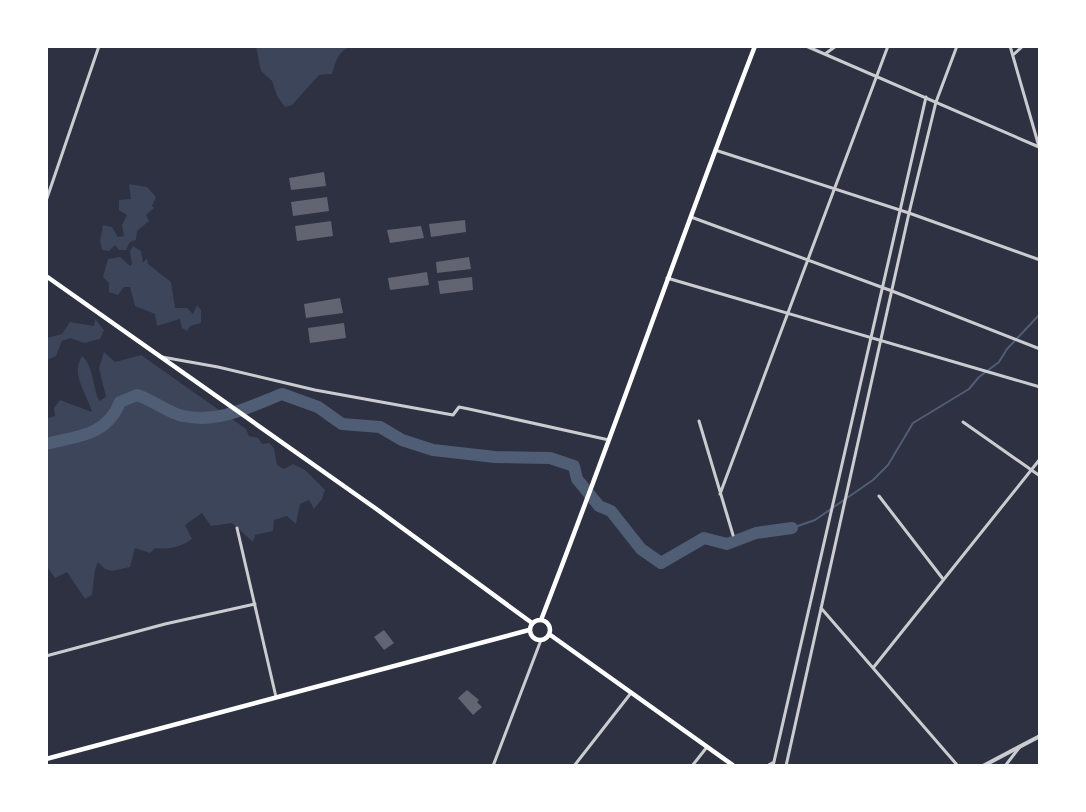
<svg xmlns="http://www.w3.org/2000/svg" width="1086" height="812" viewBox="0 0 1086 812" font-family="'IBM Plex Sans',sans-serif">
  <rect width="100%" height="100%" fill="#2d3142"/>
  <path fill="#3c4559" d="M 256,47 L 256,46 L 350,47 C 337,52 336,62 332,74 L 319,75 L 292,105 L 285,107 L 277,96 L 272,81 L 261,71 Z
    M 129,184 L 147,187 L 156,197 L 152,206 L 154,208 L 146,215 L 149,221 L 137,231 L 136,240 L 130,242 L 126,250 L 119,250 L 115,245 L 109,251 L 102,250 L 100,241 L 103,225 L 112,227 L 118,237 L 124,236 L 122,225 L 127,215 L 119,210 L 119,200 L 131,199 Z
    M 133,246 L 141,251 L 143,263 L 147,258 L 148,264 L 171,282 L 175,308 L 187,308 L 193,314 L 197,305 L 201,310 L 201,323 L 190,326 L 187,331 L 182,328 L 180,319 L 157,326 L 155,314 L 135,306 L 130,287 L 124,287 L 118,295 L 109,292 L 109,283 L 103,277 L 108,259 L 120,257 L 130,266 L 132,264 L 130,251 Z
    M 95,319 L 104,330 L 100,339 L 84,343 L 70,338 L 62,341 L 56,356 L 47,360 L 47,338 L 62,334 L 70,322 L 94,326 Z
    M 104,352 L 115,362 L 141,355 L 246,429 L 249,436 L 258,438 L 262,444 L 269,443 L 274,448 L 277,465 L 284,469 L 293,464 L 305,470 L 325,490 L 322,499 L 314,509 L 309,500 L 300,504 L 296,524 L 287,516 L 274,520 L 273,531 L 255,535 L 253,542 L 232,523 L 211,526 L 202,513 L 185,525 L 192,539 C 181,547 169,550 155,548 L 150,553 L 135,548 L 130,567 L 112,571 L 105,569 L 98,562 L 95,570 L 92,595 L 85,599 L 67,572 L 55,578 L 47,567 L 46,414 L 48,418 L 55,416 L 54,408 L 60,400 L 92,412 C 87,394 70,375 82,356 C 93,365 93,387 99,401 L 106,397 L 99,368 Z"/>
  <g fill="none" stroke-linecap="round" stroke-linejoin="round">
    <path stroke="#4f5d75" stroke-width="2" d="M 792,528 L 815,520 L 873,480 L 888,465 L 913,423 L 969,389 L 979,377 L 999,362 L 1007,349 L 1040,314"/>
    <path stroke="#4f5d75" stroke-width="12" d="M 46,444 C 77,436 107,436 120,402 L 137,395 C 153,400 168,413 183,416 C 218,424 251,406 282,394 L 318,407 L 342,424 L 380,427 L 402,440 L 433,450 L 495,457 L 550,458 L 574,466 L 577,479 L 599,506 L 611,511 L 641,549 L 661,563 L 704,538 L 727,544 L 756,533 L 792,528"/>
  </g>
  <path fill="#626471" d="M 324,172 L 326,186 L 291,190 L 289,178 Z
    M 327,197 L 329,211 L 293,216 L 291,202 Z
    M 465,220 L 466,232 L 431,237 L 429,224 Z
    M 331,221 L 333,236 L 297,241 L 295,226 Z
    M 421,226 L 424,238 L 390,243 L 387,230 Z
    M 469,257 L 471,269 L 437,273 L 436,262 Z
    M 427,272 L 429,285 L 390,290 L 388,278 Z
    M 472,277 L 473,290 L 440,294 L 438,281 Z
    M 340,298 L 343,313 L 306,318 L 304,304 Z
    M 344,323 L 346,338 L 310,343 L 308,328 Z
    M 384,630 L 394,643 L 384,650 L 374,637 Z
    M 467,690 L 479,700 L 477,702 L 482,707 L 473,715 L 458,698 Z"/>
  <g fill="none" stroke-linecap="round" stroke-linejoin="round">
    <path stroke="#caccd0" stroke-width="3" d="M 806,46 L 1039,147
      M 1010,46 L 1040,150
      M 825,54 L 836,46
      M 1013,55 L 1023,46
      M 715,150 L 909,213 L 1040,260
      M 46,201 L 99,46
      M 691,217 L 892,291 L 1040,349
      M 667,278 L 1040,387
      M 162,357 L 218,367 L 315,390 L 453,415 L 459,407 L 469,409 L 609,440
      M 699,421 L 733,535
      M 963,422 L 1040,476
      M 720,494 L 888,46
      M 879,496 L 943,579
      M 237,528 L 276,697
      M 821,608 L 958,766
      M 46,656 L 165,624 L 255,604
      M 873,668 L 1040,459
      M 493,766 L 541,640
      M 574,766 L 631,693
      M 692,766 L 707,747
      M 767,766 L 774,762
      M 773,766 L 926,97
      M 786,766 L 909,213 L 936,102 L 957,46
      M 1005,766 L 1019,748"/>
    <path stroke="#caccd0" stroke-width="4" d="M 983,766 L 1040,736"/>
    <path stroke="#fff" stroke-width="4.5" d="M 46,276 L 375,508 L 532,623
      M530 630a10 10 0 1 1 20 0a10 10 0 1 1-20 0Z
      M 541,620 C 615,430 681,237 755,46
      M 549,634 L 734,766
      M 46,759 L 529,630"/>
  </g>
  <rect width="1086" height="812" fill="none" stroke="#ffffff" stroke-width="96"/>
</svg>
